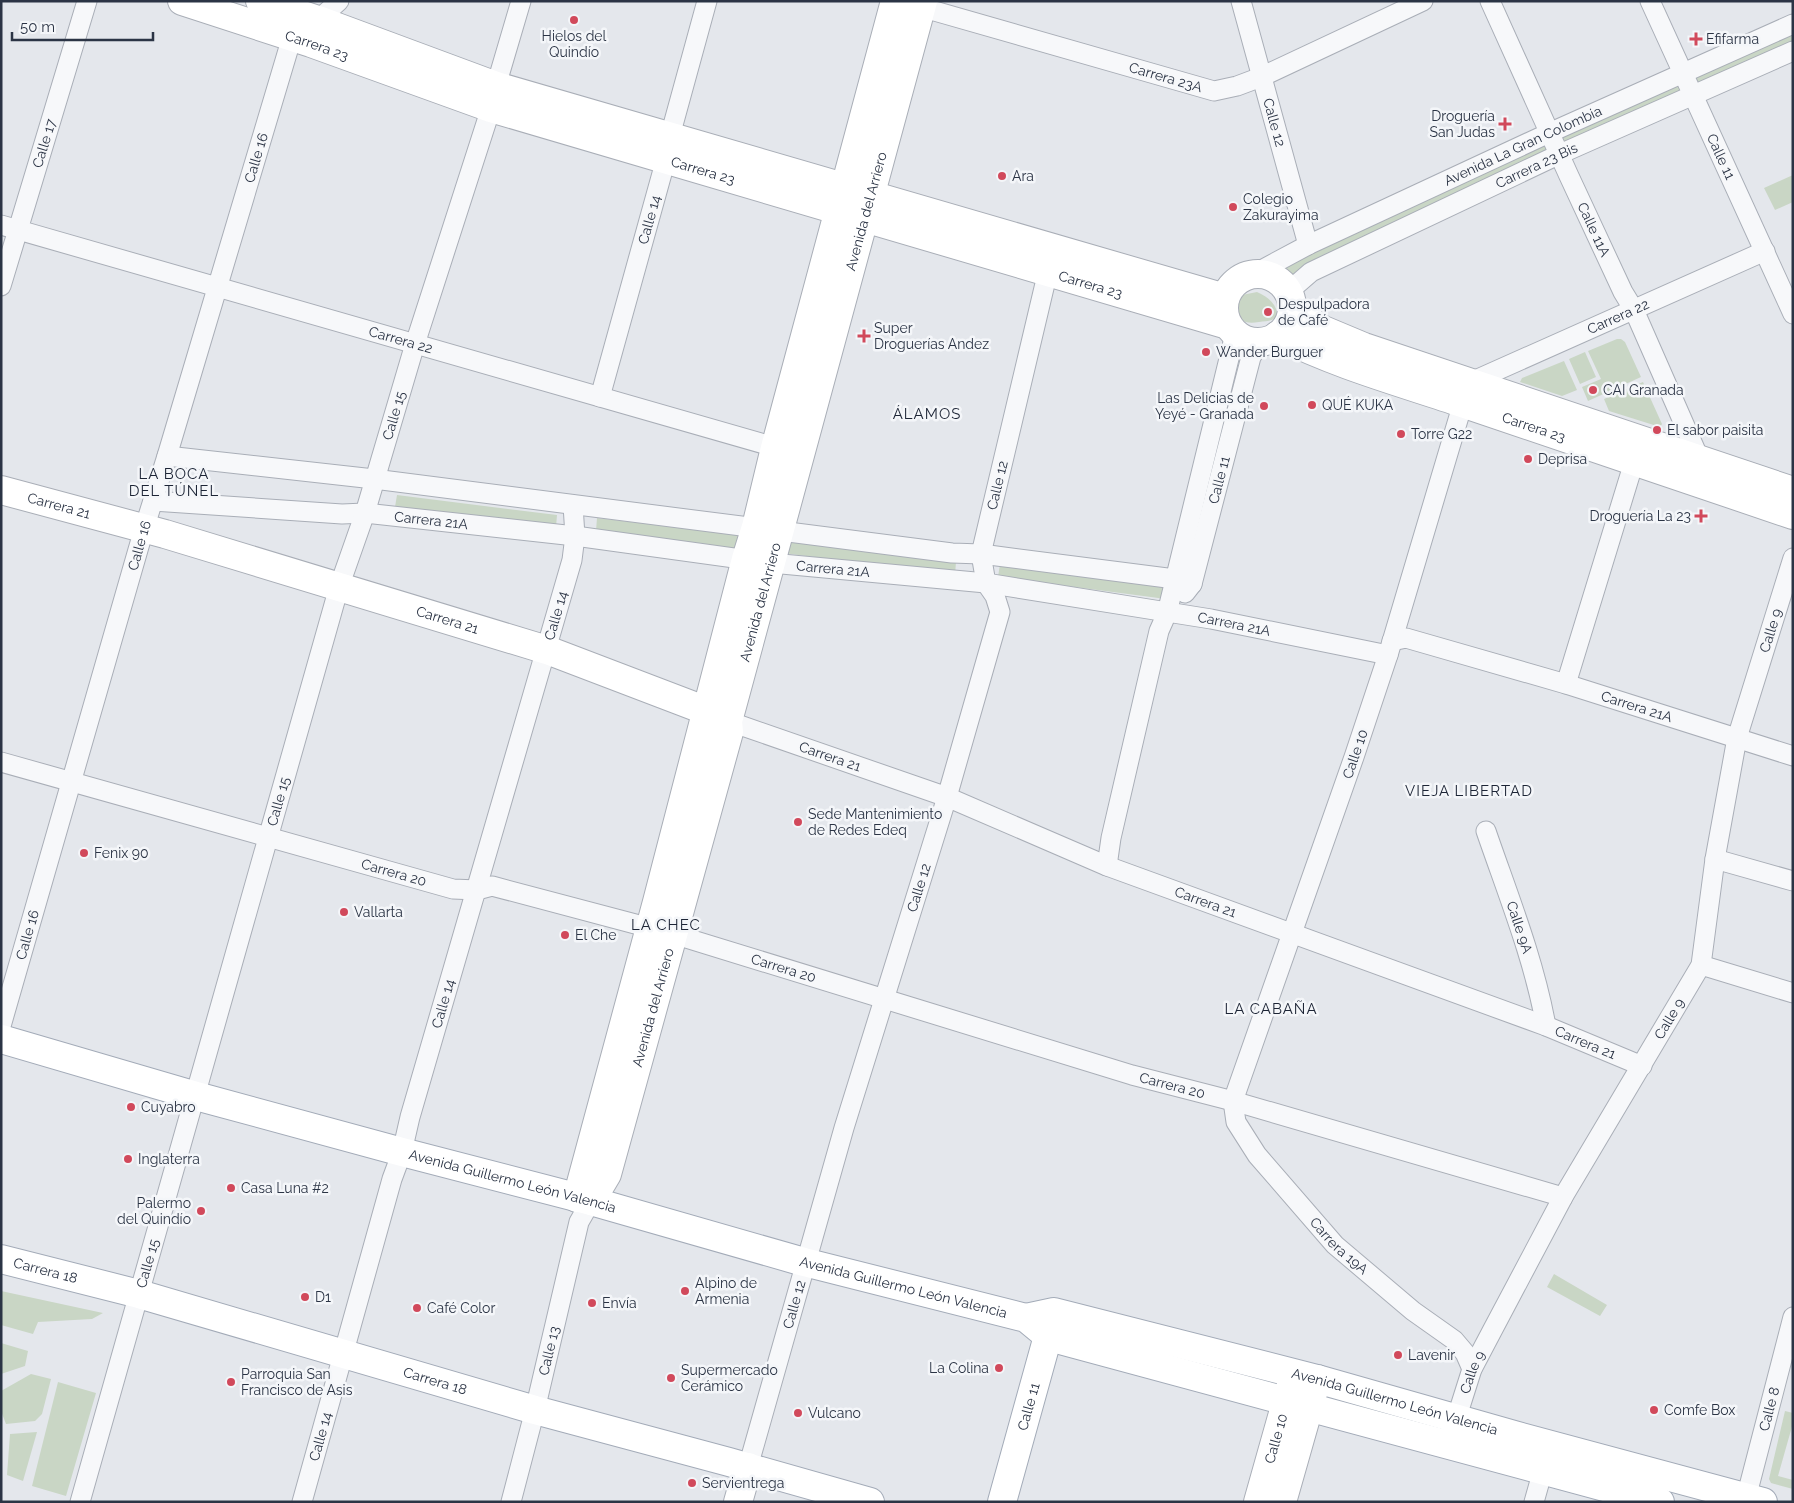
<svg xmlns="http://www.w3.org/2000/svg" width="1794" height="1503" viewBox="0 0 1794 1503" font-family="Raleway,sans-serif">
  <rect width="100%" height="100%" fill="#e4e7ec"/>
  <path fill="#c9d6c5" d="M 1793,31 L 1793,44 L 1697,87 L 1692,77 Z
    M 1678,81 L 1683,93 L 1562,146 L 1559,137 Z
    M 1546,143 L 1550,151 L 1291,280 L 1278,269 Z
    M 1793,175 L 1793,202 L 1775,210 L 1764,188 Z
    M 1257,292 C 1267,296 1278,305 1277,316 C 1272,322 1266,321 1259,322 C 1246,324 1238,322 1235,308 L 1242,295 Z
    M 1617,339 L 1621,339 L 1625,342 L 1641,377 L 1588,401 L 1582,387 L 1601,379 L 1588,351 Z
    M 1585,352 L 1596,377 L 1580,384 L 1569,359 Z
    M 1564,361 L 1577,390 L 1562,396 L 1520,382 L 1522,378 Z
    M 1643,382 L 1662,424 L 1660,427 L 1609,411 L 1604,399 Z
    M 397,495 L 557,515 L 556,527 L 395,507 Z
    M 597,518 L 741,535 L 739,549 L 596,531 Z
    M 785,541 L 956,562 L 955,575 L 783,553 Z
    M 1000,564 L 1168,586 L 1166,599 L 998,577 Z
    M 1554,1274 L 1607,1305 L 1600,1316 L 1547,1287 Z
    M 1,1291 L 103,1313 L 92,1319 L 38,1322 L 33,1334 L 1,1325 Z
    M 1,1343 L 28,1351 L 25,1366 L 1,1374 Z
    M 31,1374 L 51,1379 L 42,1414 L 35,1421 L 6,1424 L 1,1411 L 1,1391 Z
    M 58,1382 L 96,1393 L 66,1496 L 32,1486 Z
    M 1785,1411 L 1793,1413 L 1793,1423 L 1778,1476 L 1793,1480 L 1793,1489 L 1771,1483 L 1769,1479 Z
    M 37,1432 L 23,1481 L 7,1475 L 10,1434 Z"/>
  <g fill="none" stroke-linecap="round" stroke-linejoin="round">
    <g stroke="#a9aeb7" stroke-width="21">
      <g id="street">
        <path id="s1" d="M 1241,1 L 1308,245"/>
        <path id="s2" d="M 1490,1 L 1569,176 L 1623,292 L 1634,310 L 1699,458"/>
        <path id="s3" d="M 1650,1 L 1793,314"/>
        <path id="s4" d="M 910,4 L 1214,91 L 1237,86 L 1261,77 L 1423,1"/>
        <path d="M 318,20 L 339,1"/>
        <path d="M 496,86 L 521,1"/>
        <path d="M 670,136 L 707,1"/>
        <path id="s5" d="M 1,225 L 785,450"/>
        <path id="s6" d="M 1254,274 L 1308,245 L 1549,133 L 1793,24"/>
        <path id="s7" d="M 1,286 L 87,1"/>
        <path id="s8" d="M 1288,292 L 1311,272 L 1560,154 L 1793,51"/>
        <path id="s9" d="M 1471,382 L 1765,251"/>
        <path id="s10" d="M 600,397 L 666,159"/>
        <path id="s11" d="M 1463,403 L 1388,655 L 1354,757 L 1233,1101 L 1236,1122 L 1257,1155 L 1335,1245 L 1413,1311 L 1454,1340 L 1465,1353 L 1472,1369"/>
        <path d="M 167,456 L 374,479 L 952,553 L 981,554 L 1175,579 L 1192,584"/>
        <path id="s12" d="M 153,501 L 342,514 L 365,513 L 575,536 L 771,563 L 986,583 L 1211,619 L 1388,655"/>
        <path id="s13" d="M 1185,593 L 1192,584 L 1251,357 L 1260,342"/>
        <path id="s14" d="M 1392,641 L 1406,638 L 1566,684 L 1793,756"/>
        <path d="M 1566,684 L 1634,462"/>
        <path id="s15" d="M 728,721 L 947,797 L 1107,866 L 1546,1026 L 1642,1066"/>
        <path id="s16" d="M 1,762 L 453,889 L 477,890 L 492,886 L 673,934 L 1132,1075 L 1233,1101 L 1563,1197"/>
        <path id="s17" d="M 1486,831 C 1508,895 1534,959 1546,1026"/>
        <path d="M 1715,859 L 1793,881"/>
        <path d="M 1107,866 L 1111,838 L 1159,631 L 1167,613 L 1235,334"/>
        <path d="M 1701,965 L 1793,993"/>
        <path id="s18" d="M 1,1026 L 144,529 L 167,456 L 292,37"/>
        <path id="s19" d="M 1453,1429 L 1472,1369 L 1492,1331 L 1563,1197 L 1701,965 L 1715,859 L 1737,738 L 1793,558"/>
        <path id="s20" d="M 748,1467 L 844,1128 L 947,797 L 1000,612 L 995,596 L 986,583 L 981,554 L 1048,271"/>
        <path id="s21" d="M 80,1502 L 339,587 L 365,513 L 415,344 L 491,108"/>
        <path id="s22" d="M 302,1502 L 392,1179 L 402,1152 L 410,1117 L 572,560 L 575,536 L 573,505"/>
        <path id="s23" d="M 511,1502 L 535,1410 L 579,1222 L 591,1201"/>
        <path d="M 1534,1502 L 1543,1470"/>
        <path id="s24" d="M 1745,1502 L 1793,1317"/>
      </g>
    </g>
    <g stroke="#a9aeb7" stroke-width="30">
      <g id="secondary">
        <path id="s25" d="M 182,1 L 311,43 L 491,108 L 1228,325"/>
        <path d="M 260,1 L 318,20 L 496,86 L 1225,298"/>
        <circle cx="1258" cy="308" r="34"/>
        <path d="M 1292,307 L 1321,329 L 1364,347 L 1793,491"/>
        <path id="s26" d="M 1278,335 C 1337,365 1400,382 1462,403 C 1573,440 1682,478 1793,515"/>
        <path id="s27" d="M 1,490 L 165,534 L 547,650 L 707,711 L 722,719"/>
        <path d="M 577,1198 L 657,902 L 746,559 L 756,527 L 775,448 L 895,1"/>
        <path id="s28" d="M 591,1201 L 607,1174 L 729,732 L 728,721 L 923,1"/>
        <path d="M 738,1502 L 748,1467"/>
        <path id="s29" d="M 1258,1502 L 1293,1378"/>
        <path d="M 1282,1502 L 1317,1379"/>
      </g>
    </g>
    <g stroke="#a3abb8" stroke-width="30">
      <g id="primary">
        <path id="s30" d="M 1,1039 L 196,1096 L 402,1152 L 591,1201 L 804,1262 L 1026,1318 L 1049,1337 L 1660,1502"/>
        <path id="s31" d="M 1,1259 L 139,1294 L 535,1410 L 729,1462 L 870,1502"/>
        <path id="s32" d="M 1026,1318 L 1054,1312 L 1317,1379 L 1514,1435 L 1763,1502"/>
        <path id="s33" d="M 1002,1502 L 1053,1318"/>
      </g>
    </g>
    <use href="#street" stroke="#f7f8fa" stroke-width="19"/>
    <use href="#secondary" stroke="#fff" stroke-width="28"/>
    <use href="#primary" stroke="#fff" stroke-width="28"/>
  </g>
  <g fill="#d1495b" stroke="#f4f6f9" stroke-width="2">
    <circle cx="574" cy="20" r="5"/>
    <path d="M1693.5 31.5h5v5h5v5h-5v5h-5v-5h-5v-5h5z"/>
    <path d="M1502.5 116.5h5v5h5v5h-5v5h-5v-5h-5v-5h5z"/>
    <circle cx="1002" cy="176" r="5"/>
    <circle cx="1233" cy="207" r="5"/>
    <circle cx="1268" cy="312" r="5"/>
    <path d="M861.5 328.5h5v5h5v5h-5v5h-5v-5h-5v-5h5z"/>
    <circle cx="1206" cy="352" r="5"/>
    <circle cx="1593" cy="390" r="5"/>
    <circle cx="1312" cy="405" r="5"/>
    <circle cx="1264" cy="406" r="5"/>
    <circle cx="1657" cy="430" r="5"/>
    <circle cx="1401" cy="434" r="5"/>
    <circle cx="1528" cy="459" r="5"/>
    <path d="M1698.5 508.5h5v5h5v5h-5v5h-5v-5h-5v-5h5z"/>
    <circle cx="798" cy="822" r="5"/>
    <circle cx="84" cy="853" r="5"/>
    <circle cx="344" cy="912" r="5"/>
    <circle cx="565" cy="935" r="5"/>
    <circle cx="131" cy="1107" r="5"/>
    <circle cx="128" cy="1159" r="5"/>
    <circle cx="231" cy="1188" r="5"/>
    <circle cx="201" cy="1211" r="5"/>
    <circle cx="685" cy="1291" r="5"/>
    <circle cx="305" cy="1297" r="5"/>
    <circle cx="592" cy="1303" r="5"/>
    <circle cx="417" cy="1308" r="5"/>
    <circle cx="1398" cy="1355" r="5"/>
    <circle cx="999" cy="1368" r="5"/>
    <circle cx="671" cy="1378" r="5"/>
    <circle cx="231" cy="1382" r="5"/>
    <circle cx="1654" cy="1410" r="5"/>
    <circle cx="798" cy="1413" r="5"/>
    <circle cx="692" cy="1483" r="5"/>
  </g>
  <g text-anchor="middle" stroke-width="5" stroke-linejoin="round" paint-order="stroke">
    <g font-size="14" fill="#2b3445" stroke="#f4f6f9" text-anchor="start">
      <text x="574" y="41" text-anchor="middle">Hielos del<tspan x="574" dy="16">Quindío</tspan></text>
      <text x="1706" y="44">Efifarma</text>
      <text x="1495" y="121" text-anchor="end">Droguería<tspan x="1495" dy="16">San Judas</tspan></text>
      <text x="1012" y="181">Ara</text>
      <text x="1243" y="204">Colegio<tspan x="1243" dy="16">Zakurayima</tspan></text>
      <text x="1278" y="309">Despulpadora<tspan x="1278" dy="16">de Café</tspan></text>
      <text x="874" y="333">Super<tspan x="874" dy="16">Droguerías Andez</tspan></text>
      <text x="1216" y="357">Wander Burguer</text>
      <text x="1603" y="395">CAI Granada</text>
      <text x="1254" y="403" text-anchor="end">Las Delicias de<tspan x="1254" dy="16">Yeyé - Granada</tspan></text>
      <text x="1322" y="410">QUÉ KUKA</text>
      <text x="1667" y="435">El sabor paisita</text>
      <text x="1411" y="439">Torre G22</text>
      <text x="1538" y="464">Deprisa</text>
      <text x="1691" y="521" text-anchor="end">Droguería La 23</text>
      <text x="808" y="819">Sede Mantenimiento<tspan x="808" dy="16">de Redes Edeq</tspan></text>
      <text x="94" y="858">Fenix 90</text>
      <text x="354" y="917">Vallarta</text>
      <text x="575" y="940">El Che</text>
      <text x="141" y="1112">Cuyabro</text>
      <text x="138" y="1164">Inglaterra</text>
      <text x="241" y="1193">Casa Luna #2</text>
      <text x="191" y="1208" text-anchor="end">Palermo<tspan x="191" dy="16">del Quindío</tspan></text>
      <text x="695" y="1288">Alpino de<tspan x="695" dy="16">Armenia</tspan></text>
      <text x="315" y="1302">D1</text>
      <text x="602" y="1308">Envía</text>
      <text x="427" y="1313">Café Color</text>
      <text x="1408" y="1360">Lavenir</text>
      <text x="989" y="1373" text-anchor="end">La Colina</text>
      <text x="681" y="1375">Supermercado<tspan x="681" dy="16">Cerámico</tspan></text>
      <text x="241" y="1379">Parroquia San<tspan x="241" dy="16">Francisco de Asis</tspan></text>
      <text x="1664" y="1415">Comfe Box</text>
      <text x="808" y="1418">Vulcano</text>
      <text x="702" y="1488">Servientrega</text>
    </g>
    <g font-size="14" fill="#2b3445" stroke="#f4f6f9">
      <text dy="5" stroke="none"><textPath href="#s25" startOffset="142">Carrera 23</textPath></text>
      <text dy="5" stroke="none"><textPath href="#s4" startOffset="266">Carrera 23A</textPath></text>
      <text dy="5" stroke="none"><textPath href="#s1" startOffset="126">Calle 12</textPath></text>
      <text dy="5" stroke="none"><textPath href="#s7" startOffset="149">Calle 17</textPath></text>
      <text dy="5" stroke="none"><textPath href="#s6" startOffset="298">Avenida La Gran Colombia</textPath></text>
      <text dy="5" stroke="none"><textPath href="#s18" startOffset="905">Calle 16</textPath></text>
      <text dy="5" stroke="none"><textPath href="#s3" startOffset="171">Calle 11</textPath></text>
      <text dy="5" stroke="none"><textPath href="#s8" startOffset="280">Carrera 23 Bis</textPath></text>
      <text dy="5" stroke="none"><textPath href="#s25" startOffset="548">Carrera 23</textPath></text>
      <text dy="5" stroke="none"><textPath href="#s28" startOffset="1029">Avenida del Arriero</textPath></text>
      <text dy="5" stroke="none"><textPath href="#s10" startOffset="184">Calle 14</textPath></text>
      <text dy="5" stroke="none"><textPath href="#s2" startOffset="251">Calle 11A</textPath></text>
      <text dy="5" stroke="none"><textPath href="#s25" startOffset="952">Carrera 23</textPath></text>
      <text dy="5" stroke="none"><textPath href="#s9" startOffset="161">Carrera 22</textPath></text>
      <text dy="5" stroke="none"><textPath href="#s5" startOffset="416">Carrera 22</textPath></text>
      <text dy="5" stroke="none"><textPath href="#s21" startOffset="1131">Calle 15</textPath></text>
      <text dy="5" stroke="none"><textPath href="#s26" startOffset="272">Carrera 23</textPath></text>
      <text dy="5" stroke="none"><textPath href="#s13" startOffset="119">Calle 11</textPath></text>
      <text dy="5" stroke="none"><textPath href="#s20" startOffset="1024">Calle 12</textPath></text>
      <text dy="5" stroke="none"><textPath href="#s27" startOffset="60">Carrera 21</textPath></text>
      <text dy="5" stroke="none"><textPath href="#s12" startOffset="279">Carrera 21A</textPath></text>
      <text dy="5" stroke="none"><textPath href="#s18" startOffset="500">Calle 16</textPath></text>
      <text dy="5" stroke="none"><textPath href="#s12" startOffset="684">Carrera 21A</textPath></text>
      <text dy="5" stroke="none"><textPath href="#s28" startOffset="624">Avenida del Arriero</textPath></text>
      <text dy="5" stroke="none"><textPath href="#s22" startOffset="922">Calle 14</textPath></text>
      <text dy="5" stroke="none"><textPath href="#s27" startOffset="465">Carrera 21</textPath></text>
      <text dy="5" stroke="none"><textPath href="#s12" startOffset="1089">Carrera 21A</textPath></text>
      <text dy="5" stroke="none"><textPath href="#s19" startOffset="870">Calle 9</textPath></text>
      <text dy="5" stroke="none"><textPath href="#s14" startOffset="255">Carrera 21A</textPath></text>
      <text transform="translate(1355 754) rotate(-71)" y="5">Calle 10</text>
      <text dy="5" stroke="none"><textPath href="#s15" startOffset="108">Carrera 21</textPath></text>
      <text dy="5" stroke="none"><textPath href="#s21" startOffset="728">Calle 15</textPath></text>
      <text dy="5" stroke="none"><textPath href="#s16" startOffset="408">Carrera 20</textPath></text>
      <text dy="5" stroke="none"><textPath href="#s20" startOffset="604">Calle 12</textPath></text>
      <text dy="5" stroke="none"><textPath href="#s15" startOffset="511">Carrera 21</textPath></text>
      <text dy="5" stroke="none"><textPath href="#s17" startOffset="102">Calle 9A</textPath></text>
      <text dy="5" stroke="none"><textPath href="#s18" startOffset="95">Calle 16</textPath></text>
      <text dy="5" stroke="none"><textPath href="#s16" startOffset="812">Carrera 20</textPath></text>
      <text dy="5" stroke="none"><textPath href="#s22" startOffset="518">Calle 14</textPath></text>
      <text dy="5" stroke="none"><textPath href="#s28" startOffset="204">Avenida del Arriero</textPath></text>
      <text dy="5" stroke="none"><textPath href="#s19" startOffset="465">Calle 9</textPath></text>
      <text dy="5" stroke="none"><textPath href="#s15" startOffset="916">Carrera 21</textPath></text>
      <text dy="5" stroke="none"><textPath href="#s16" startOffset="1218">Carrera 20</textPath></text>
      <text dy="5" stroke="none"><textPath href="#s30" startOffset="531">Avenida Guillermo León Valencia</textPath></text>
      <text dy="5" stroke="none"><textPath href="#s11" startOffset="918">Carrera 19A</textPath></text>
      <text dy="5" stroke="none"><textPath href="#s21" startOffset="248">Calle 15</textPath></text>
      <text dy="5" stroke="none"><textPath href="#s31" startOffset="46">Carrera 18</textPath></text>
      <text dy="5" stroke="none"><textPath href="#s30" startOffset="936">Avenida Guillermo León Valencia</textPath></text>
      <text dy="5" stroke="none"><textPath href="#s20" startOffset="169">Calle 12</textPath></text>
      <text dy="5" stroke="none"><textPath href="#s23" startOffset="156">Calle 13</textPath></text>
      <text dy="5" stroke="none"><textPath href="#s19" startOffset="60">Calle 9</textPath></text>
      <text dy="5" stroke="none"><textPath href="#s31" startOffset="451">Carrera 18</textPath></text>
      <text dy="5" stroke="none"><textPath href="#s32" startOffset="381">Avenida Guillermo León Valencia</textPath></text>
      <text dy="5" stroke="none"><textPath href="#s33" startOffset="99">Calle 11</textPath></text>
      <text dy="5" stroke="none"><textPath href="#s24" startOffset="96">Calle 8</textPath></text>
      <text dy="5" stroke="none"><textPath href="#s22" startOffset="68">Calle 14</textPath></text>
      <text dy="5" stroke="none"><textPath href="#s29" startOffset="66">Calle 10</textPath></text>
    </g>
    <g font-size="15" letter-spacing="1" fill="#1d2536" stroke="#f4f6f9">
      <text x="927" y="419">ÁLAMOS</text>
      <text x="174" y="479">LA BOCA<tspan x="174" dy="17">DEL TÚNEL</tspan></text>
      <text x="1469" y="796">VIEJA LIBERTAD</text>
      <text x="666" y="930">LA CHEC</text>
      <text x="1271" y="1014">LA CABAÑA</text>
    </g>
  </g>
  <rect width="1794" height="1503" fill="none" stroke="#2b3445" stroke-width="5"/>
  <path d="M12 32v8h141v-8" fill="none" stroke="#2b3445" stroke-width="2.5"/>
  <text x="20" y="32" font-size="15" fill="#2b3445" stroke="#f4f6f9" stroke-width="4" paint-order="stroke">50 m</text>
</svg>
